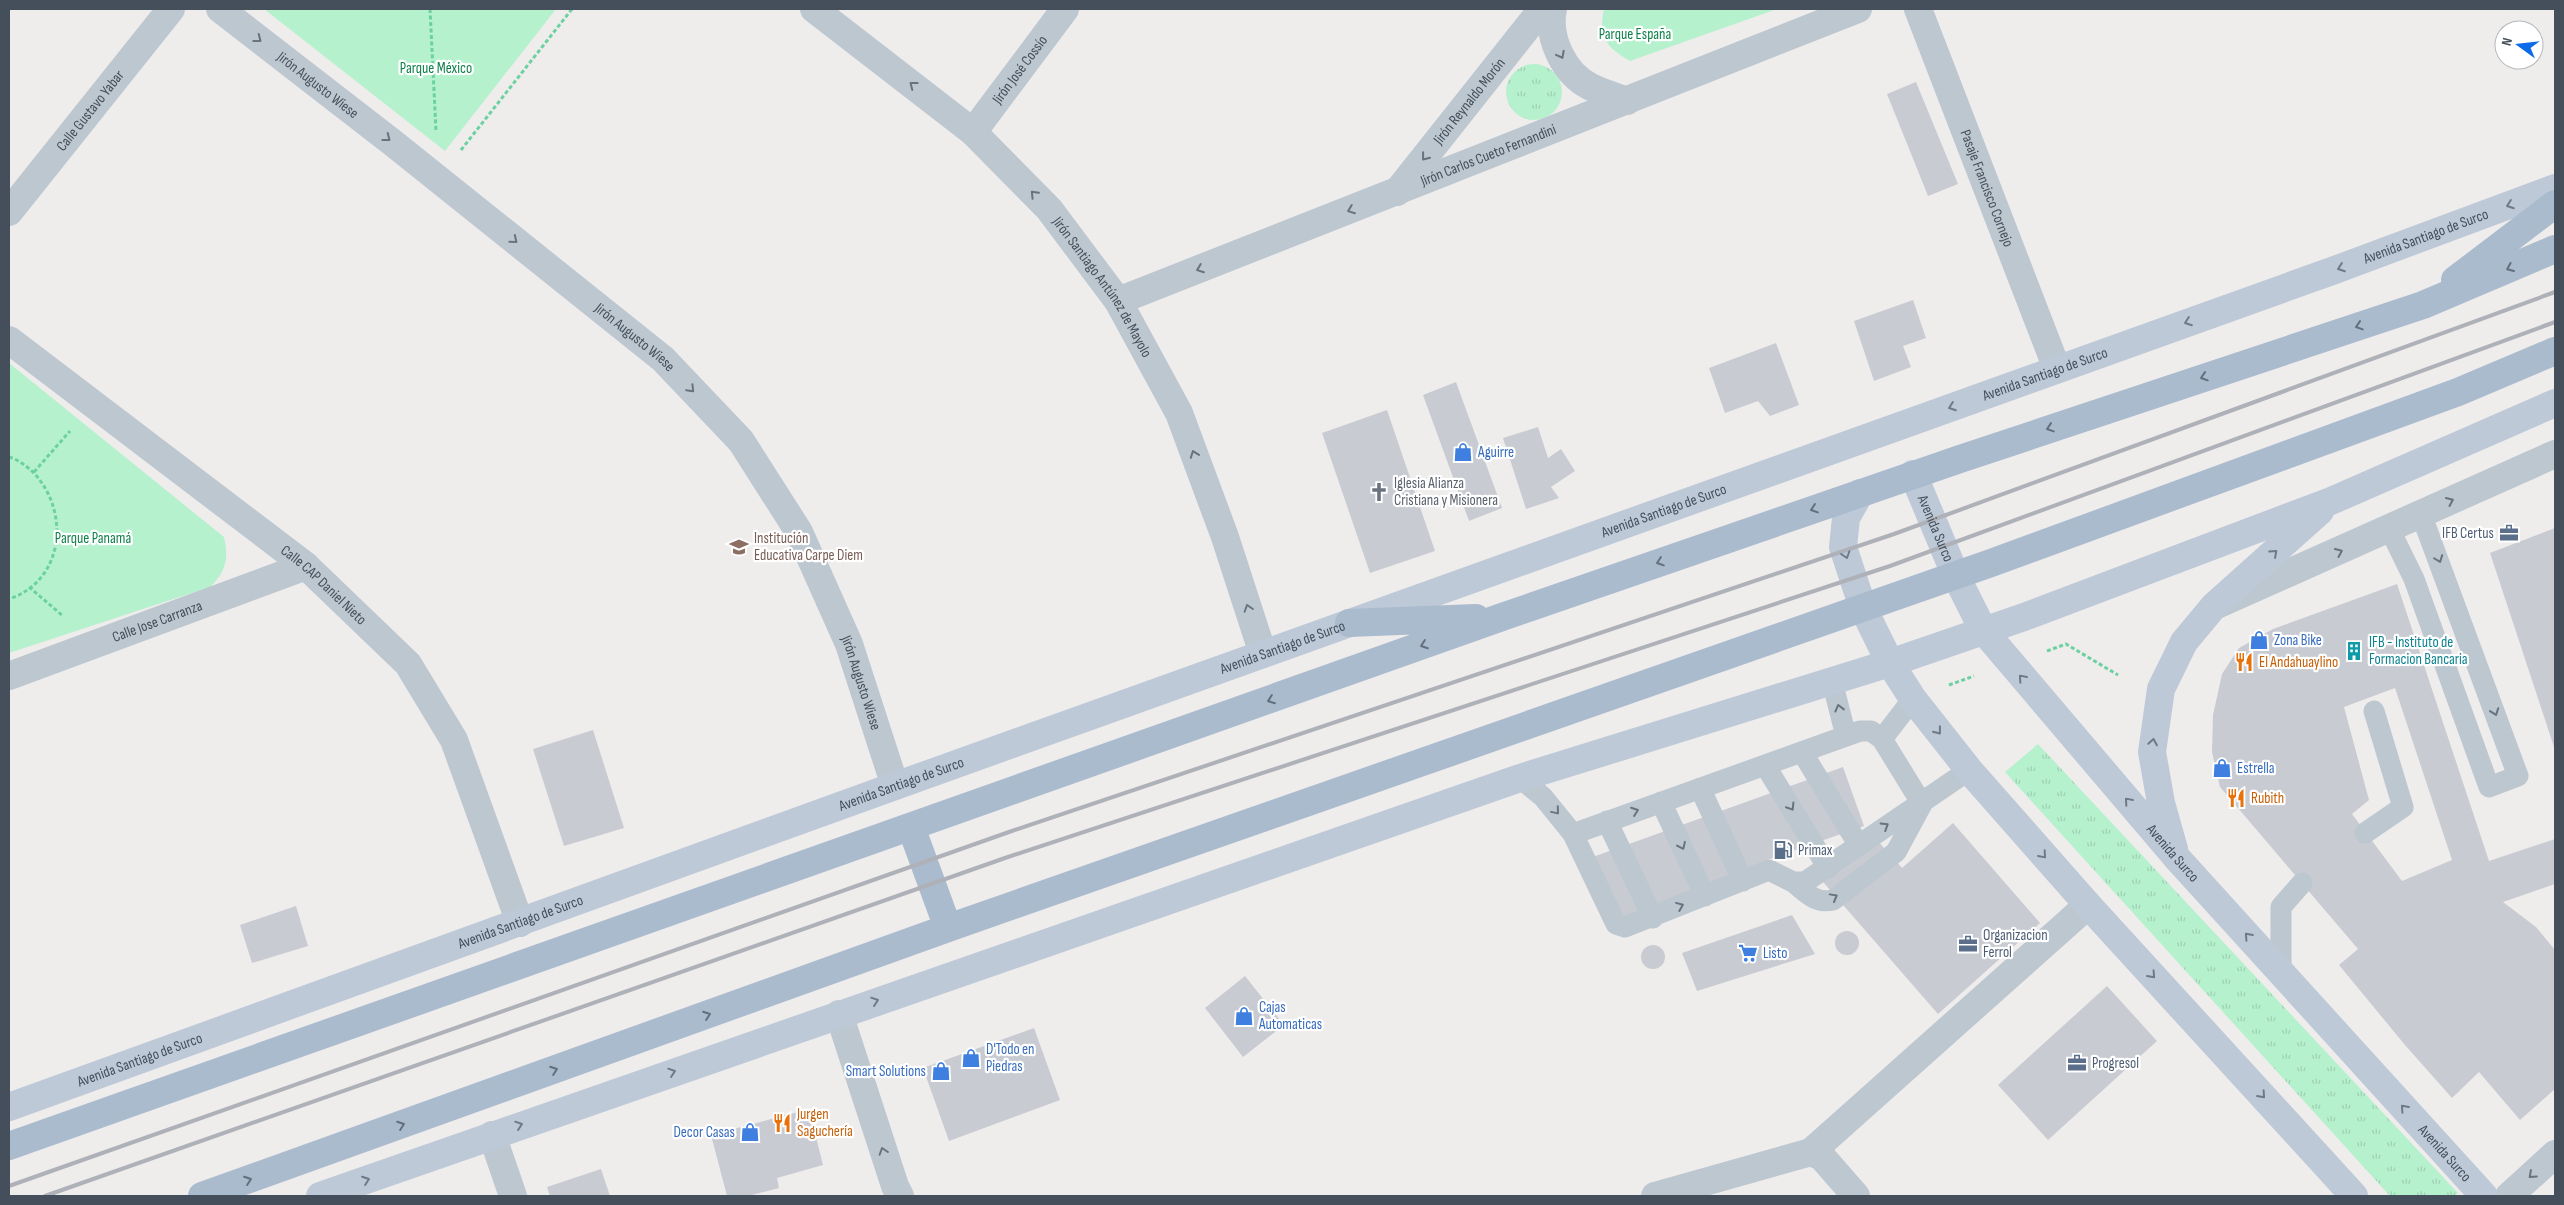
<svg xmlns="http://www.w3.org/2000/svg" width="2564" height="1205" viewBox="0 0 2564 1205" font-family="'Sofia Sans Condensed',sans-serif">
  <defs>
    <pattern id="grass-tufts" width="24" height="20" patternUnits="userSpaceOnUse" patternTransform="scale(1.25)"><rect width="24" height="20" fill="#b6f1ce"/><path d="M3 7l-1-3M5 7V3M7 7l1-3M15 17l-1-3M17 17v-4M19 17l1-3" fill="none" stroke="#9ed0b3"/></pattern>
  </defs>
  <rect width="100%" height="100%" fill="#efecec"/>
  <path fill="url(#grass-tufts)" d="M1506 92a28 28 0 1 1 56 0a28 28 0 1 1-56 0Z
    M 2038,744 L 2458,1193 L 2454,1196 L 2390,1196 L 2005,772 Z"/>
  <path fill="#b6f1ce" d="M 264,9 L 556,9 L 445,151 Z
    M 1604,9 L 1777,9 L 1630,61 C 1606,47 1598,37 1604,9 Z
    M 9,363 L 224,537 C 229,558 226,572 210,587 L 9,653 Z"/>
  <path fill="#c9cbd2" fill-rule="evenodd" d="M 1916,82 L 1958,184 L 1928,196 L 1887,94 Z
    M 1913,300 L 1926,338 L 1903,346 L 1911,367 L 1874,381 L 1854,321 Z
    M 1776,343 L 1799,405 L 1770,416 L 1758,401 L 1725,413 L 1709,368 Z
    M 1456,382 L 1502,508 L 1469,521 L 1423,395 Z
    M 1387,410 L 1435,551 L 1370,573 L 1322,433 Z
    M 1538,427 L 1548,458 L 1561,449 L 1575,471 L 1551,487 L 1559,498 L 1526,509 L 1503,438 Z
    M 2555,528 L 2555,750 L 2490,553 Z
    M 2397,584 L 2489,861 L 2555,839 L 2555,884 L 2503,902 L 2536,927 L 2555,950 L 2555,1089 L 2520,1120 L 2479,1072 L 2452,1098 L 2405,1045 L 2339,965 L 2358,949 L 2220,787 L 2212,752 L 2213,715 L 2222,674 L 2239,648 L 2273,629 ZM 2395,688 L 2452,860 L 2402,881 L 2352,814 L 2369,800 L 2344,707 Z
    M 593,730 L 624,828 L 564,846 L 533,749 Z
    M 1843,767 L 1864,826 L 1764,861 L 1613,924 L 1590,858 Z
    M 1953,823 L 2040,923 L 1938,1014 L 1817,875 L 1868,830 L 1902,868 Z
    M 296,906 L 308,946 L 252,963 L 240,925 Z
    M 1792,915 L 1815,954 L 1697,991 L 1682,953 Z
    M1835 943a12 12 0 1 1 24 0a12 12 0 1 1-24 0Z
    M1641 957a12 12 0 1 1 24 0a12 12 0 1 1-24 0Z
    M 1245,976 L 1284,1025 L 1243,1057 L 1205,1008 Z
    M 2107,986 L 2157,1041 L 2048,1140 L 1998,1085 Z
    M 1034,1028 L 1060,1100 L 949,1141 L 923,1068 Z
    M 809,1109 L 823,1165 L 777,1178 L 779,1188 L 748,1196 L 727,1196 L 711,1135 Z
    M 601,1169 L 610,1196 L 550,1196 L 547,1187 Z"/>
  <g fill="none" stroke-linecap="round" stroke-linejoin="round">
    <path stroke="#6cd1a1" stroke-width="3" stroke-dasharray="4 2.5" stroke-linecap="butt" d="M 430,9 L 436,131
      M 461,150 L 572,9
      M 9,457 C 20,460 32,470 39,479 C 70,519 61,582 9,599
      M 34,472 L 70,431
      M 29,587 L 63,616
      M 2047,651 L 2066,644 L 2118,675
      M 1949,685 L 1974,676"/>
    <path stroke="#bcc7d0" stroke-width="21" d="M 2390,530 L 2414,579 L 2489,787 L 2518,776 L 2421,514
      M 1832,681 L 1846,736
      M 1882,739 L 1913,699
      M 1802,752 L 1858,844
      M 1765,765 L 1828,868
      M 1520,778 L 1543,797 L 1573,834 L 1616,924 L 1625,927 L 1769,870 L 1793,882 L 1805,882 L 1969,770
      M 1700,788 L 1743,881
      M 1661,802 L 1705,896
      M 1607,821 L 1653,918
      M 2365,833 L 2403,807 L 2374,711
      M 1573,834 L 1860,731 L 1871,731 L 1882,739 L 1922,804 L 1896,852 L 1833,900 C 1815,904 1806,892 1793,882
      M 2281,973 L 2281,907 L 2302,883"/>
    <g stroke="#bcc7d0" stroke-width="28">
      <path id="s1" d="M 220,9 L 393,143 L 663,359 L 741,441 L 799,532 L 849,644 L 895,786"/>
      <path id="s2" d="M 814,9 L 973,132 L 1049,209 L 1118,301 L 1179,413 L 1225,537 L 1263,654"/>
      <path d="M 1553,9 C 1547,38 1564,74 1591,87 C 1603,93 1615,96 1627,101"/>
      <path id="s3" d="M 1918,9 L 2057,369"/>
      <path id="s4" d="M 973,132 L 1065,9"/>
      <path id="s5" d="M 1397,192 L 1542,9"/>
      <path id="s6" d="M 9,212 L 171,9"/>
      <path id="s7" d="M 1118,301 L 1858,9"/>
      <path id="s8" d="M 9,340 L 306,566 L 408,664 L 454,740 L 520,923"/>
      <path d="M 2219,604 L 2555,454"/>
      <path id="s9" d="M 9,676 L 306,566"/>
      <path d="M 839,1014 L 895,1186 L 900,1196"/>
      <path d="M 492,1135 L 513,1196"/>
      <path d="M 1811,1152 L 2088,905"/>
      <path d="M 1655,1196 L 1811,1152 L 1822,1157 L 1856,1196"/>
      <path d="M 2509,1196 L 2555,1154"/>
    </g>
    <g stroke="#bdc9d7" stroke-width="28">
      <path id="s10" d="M 1913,474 L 1955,574 L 1983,630 L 2176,857 L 2484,1196"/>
      <path d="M 1860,493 L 1846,518 L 1843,547 L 1863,608 L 1890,663 L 1913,699 L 1969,770 L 2088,905 L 2354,1196"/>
      <path d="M 2174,849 L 2161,803 L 2152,752 L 2161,689 L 2184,642 L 2214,606 L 2320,511"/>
      <path id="s11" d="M 9,1107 L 895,786 L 2332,271 L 2555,188"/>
      <path d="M 320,1196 L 1520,778 L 1890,663 L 2024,617 L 2331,501 L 2555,403"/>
    </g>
    <path stroke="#aabbce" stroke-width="28" d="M 2455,280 L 2555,204
      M 1349,623 L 1476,618
      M 911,827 L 948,928
      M 9,1146 L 1502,617 L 1960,459 L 2423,305 L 2555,249
      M 202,1196 L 948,928 L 1991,563 L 2458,392 L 2555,351"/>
    <path stroke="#aeb1b7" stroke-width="4" d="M 9,1186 L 1009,832 L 1894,534 L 2555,292
      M 45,1196 L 1005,858 L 1890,566 L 2555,322"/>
  </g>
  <defs><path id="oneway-chevron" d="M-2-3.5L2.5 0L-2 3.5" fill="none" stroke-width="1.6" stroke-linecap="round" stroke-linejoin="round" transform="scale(1.25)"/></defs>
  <g stroke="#68737e">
    <use href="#oneway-chevron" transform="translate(258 39) rotate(38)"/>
    <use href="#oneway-chevron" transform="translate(1561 55) rotate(62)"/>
    <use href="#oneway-chevron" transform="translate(913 85) rotate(-142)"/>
    <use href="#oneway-chevron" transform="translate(387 138) rotate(38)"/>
    <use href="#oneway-chevron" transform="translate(1425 157) rotate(128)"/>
    <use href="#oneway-chevron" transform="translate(1034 194) rotate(-134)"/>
    <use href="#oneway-chevron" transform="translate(1351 210) rotate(159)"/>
    <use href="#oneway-chevron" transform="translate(514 240) rotate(39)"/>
    <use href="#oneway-chevron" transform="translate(1200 269) rotate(159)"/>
    <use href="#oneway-chevron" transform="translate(691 389) rotate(46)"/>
    <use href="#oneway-chevron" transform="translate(1194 454) rotate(-110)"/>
    <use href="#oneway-chevron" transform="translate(2450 501) rotate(-24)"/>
    <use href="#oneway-chevron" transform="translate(2339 552) rotate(-24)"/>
    <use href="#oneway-chevron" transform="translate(2439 559) rotate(69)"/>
    <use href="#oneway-chevron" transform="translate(1248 608) rotate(-108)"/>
    <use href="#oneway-chevron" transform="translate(1839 708) rotate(-104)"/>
    <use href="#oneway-chevron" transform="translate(2495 712) rotate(70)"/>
    <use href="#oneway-chevron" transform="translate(1791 807) rotate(58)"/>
    <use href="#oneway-chevron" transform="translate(1556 811) rotate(50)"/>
    <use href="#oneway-chevron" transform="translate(1635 811) rotate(-20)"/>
    <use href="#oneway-chevron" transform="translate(1885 826) rotate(-32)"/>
    <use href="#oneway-chevron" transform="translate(1682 846) rotate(65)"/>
    <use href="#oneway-chevron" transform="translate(1834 897) rotate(-29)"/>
    <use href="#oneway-chevron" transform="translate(1680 906) rotate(-22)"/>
    <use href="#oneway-chevron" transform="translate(883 1151) rotate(-108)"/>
    <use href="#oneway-chevron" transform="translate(2532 1175) rotate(138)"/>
  </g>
  <g stroke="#6e7a86">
    <use href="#oneway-chevron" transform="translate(2510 205) rotate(160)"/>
    <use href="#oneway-chevron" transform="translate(2341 268) rotate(160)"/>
    <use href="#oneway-chevron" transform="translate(2188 322) rotate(160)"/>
    <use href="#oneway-chevron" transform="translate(1952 407) rotate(160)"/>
    <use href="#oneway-chevron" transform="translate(2274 553) rotate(-42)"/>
    <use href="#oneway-chevron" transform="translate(1846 555) rotate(72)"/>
    <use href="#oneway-chevron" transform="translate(2022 678) rotate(-131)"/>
    <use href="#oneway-chevron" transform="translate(1938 731) rotate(52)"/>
    <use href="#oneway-chevron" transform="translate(2153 742) rotate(-81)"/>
    <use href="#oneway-chevron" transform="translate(2128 801) rotate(-131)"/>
    <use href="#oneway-chevron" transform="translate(2043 855) rotate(49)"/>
    <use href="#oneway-chevron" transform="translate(2248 936) rotate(-132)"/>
    <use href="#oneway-chevron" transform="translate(2152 975) rotate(48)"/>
    <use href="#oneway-chevron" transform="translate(875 1001) rotate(-19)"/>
    <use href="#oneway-chevron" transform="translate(672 1072) rotate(-19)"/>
    <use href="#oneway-chevron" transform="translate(2262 1095) rotate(48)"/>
    <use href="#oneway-chevron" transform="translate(2404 1108) rotate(-132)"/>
    <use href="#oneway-chevron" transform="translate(519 1125) rotate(-19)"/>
    <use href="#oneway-chevron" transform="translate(366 1180) rotate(-20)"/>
  </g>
  <g stroke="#636f7e">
    <use href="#oneway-chevron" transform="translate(2510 268) rotate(157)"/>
    <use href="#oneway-chevron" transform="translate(2359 326) rotate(162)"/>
    <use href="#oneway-chevron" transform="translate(2204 377) rotate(162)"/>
    <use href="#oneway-chevron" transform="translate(2050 428) rotate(162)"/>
    <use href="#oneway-chevron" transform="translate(1814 509) rotate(161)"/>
    <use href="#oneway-chevron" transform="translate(1660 562) rotate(161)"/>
    <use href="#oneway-chevron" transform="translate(1424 645) rotate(160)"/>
    <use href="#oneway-chevron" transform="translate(1271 700) rotate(160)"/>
    <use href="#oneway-chevron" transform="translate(707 1015) rotate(-20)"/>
    <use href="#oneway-chevron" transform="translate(554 1070) rotate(-20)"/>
    <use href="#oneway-chevron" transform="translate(401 1125) rotate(-20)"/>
    <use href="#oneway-chevron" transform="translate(248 1180) rotate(-20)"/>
  </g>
  <defs>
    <g id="shop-bare" transform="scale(1.5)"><path d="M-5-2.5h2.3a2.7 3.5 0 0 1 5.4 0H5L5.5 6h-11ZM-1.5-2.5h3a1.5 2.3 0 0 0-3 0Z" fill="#3f7fe0" stroke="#fff" stroke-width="2.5" paint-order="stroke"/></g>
    <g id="church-bare" transform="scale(1.5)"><path d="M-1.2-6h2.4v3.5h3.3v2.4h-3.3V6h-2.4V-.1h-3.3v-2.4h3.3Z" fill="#6b7280" stroke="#fff" stroke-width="2.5" paint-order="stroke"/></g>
    <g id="office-bare" transform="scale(1.5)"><path d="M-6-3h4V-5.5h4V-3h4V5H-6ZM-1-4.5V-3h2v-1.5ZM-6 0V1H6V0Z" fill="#5c6f8a" stroke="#fff" stroke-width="2.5" paint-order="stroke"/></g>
    <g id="school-bare" transform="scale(1.5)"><path d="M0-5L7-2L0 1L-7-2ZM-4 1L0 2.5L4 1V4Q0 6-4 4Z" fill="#8d6e63" stroke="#fff" stroke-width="2.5" paint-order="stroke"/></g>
    <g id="building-bare" transform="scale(1.5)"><path d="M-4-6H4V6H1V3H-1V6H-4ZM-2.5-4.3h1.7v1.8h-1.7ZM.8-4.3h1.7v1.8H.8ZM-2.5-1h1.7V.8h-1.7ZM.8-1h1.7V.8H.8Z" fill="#0f9aa8" stroke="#fff" stroke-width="2.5" paint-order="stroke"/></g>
    <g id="restaurant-bare" transform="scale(1.5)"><path d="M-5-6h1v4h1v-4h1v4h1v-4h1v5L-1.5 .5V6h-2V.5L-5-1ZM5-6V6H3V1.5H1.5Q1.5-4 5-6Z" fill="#e8710a" stroke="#fff" stroke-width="2.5" paint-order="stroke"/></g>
    <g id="fuel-bare" transform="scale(1.5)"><path d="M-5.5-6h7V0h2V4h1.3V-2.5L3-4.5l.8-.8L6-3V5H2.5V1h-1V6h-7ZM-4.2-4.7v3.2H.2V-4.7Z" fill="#5c6f8a" stroke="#fff" stroke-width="2.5" paint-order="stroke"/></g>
    <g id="supermarket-bare" transform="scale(1.5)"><path d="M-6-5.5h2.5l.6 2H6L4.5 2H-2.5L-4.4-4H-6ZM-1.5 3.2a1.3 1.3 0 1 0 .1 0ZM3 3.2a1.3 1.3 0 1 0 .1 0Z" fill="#3f7fe0" stroke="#fff" stroke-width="2.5" paint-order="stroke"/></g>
  </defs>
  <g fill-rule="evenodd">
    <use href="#shop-bare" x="1463" y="452"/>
    <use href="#church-bare" x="1379" y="492"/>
    <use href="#office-bare" x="2509" y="533"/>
    <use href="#school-bare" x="739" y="547"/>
    <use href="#shop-bare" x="2259" y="640"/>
    <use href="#building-bare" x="2354" y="651"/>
    <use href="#restaurant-bare" x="2244" y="662"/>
    <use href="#shop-bare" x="2222" y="768"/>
    <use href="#restaurant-bare" x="2236" y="798"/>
    <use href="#fuel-bare" x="1783" y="850"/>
    <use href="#office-bare" x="1968" y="944"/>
    <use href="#supermarket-bare" x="1748" y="953"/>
    <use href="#shop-bare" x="1244" y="1016"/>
    <use href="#shop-bare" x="971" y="1058"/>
    <use href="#office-bare" x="2077" y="1063"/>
    <use href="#shop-bare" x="941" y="1071"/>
    <use href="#restaurant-bare" x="782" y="1123"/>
    <use href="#shop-bare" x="750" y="1132"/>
  </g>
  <g text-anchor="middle" stroke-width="4.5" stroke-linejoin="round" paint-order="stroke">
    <g font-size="15" fill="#10804a" stroke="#fff">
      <text x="1635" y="39">Parque España</text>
      <text x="436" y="73">Parque México</text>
      <text x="93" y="543">Parque Panamá</text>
    </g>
    <g font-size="15" fill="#444f5b" stroke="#fff">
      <text dy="5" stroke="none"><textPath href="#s4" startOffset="78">Jirón José Cossío</textPath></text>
      <text dy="5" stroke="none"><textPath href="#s1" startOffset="124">Jirón Augusto Wiese</textPath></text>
      <text dy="5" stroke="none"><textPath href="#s5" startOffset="116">Jirón Reynaldo Morón</textPath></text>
      <text dy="5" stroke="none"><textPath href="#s6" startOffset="130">Calle Gustavo Yabar</textPath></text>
      <text dy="5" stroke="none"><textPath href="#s7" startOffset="398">Jirón Carlos Cueto Fernandini</textPath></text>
      <text dy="5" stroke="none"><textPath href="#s3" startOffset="192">Pasaje Francisco Cornejo</textPath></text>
      <text dy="5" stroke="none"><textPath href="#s11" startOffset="2569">Avenida Santiago de Surco</textPath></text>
      <text dy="5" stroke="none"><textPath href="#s2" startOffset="404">Jirón Santiago Antúnez de Mayolo</textPath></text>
      <text dy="5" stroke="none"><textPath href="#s1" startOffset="529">Jirón Augusto Wiese</textPath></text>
      <text dy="5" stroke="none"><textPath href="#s11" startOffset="2164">Avenida Santiago de Surco</textPath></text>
      <text dy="5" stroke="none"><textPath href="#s11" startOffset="1759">Avenida Santiago de Surco</textPath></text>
      <text dy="5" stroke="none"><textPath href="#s10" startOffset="59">Avenida Surco</textPath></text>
      <text dy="5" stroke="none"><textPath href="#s8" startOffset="399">Calle CAP Daniel Nieto</textPath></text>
      <text dy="5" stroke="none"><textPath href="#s9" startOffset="158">Calle Jose Carranza</textPath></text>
      <text dy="5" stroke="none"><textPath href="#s11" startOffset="1354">Avenida Santiago de Surco</textPath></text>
      <text dy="5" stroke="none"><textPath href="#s1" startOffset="949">Jirón Augusto Wiese</textPath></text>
      <text dy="5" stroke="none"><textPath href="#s11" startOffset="949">Avenida Santiago de Surco</textPath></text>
      <text dy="5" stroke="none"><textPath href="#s10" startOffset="464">Avenida Surco</textPath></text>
      <text dy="5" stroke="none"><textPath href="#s11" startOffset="544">Avenida Santiago de Surco</textPath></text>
      <text dy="5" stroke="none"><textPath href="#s11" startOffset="139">Avenida Santiago de Surco</textPath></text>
      <text dy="5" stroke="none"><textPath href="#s10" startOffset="869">Avenida Surco</textPath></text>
    </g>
    <g font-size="15" fill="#366cbe" stroke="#fff" text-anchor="start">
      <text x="1478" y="457">Aguirre</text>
      <text x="2274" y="645">Zona Bike</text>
      <text x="2237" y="773">Estrella</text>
      <text x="1763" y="958">Listo</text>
      <text x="1259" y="1012">Cajas<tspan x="1259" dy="17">Automaticas</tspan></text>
      <text x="986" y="1054">D'Todo en<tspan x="986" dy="17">Piedras</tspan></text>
      <text x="926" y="1076" text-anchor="end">Smart Solutions</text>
      <text x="735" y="1137" text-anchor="end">Decor Casas</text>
    </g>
    <g font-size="15" fill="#5b616d" stroke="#fff" text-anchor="start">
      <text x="1394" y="488">Iglesia Alianza<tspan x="1394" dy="17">Cristiana y Misionera</tspan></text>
    </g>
    <g font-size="15" fill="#4e5e75" stroke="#fff" text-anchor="start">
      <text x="2494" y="538" text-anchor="end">IFB Certus</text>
      <text x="1798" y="855">Primax</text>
      <text x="1983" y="940">Organizacion<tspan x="1983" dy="17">Ferrol</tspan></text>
      <text x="2092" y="1068">Progresol</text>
    </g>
    <g font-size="15" fill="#785e54" stroke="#fff" text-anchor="start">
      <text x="754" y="543">Institución<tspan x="754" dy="17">Educativa Carpe Diem</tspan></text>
    </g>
    <g font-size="15" fill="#0d838f" stroke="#fff" text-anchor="start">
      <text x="2369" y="647">IFB - Instituto de<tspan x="2369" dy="17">Formacion Bancaria</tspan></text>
    </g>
    <g font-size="15" fill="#c56008" stroke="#fff" text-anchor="start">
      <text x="2259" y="667">El Andahuaylino</text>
      <text x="2251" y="803">Rubith</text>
      <text x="797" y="1119">Jurgen<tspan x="797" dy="17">Saguchería</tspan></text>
    </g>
  </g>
  <rect width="2564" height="1205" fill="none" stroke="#444f5b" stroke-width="20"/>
  <g transform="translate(2519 45) rotate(285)"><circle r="24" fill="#ffffff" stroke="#b4b9bd"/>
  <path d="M0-4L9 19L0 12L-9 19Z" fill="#0d6ae8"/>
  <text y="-8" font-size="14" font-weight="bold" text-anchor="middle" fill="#444f5b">N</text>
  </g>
</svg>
